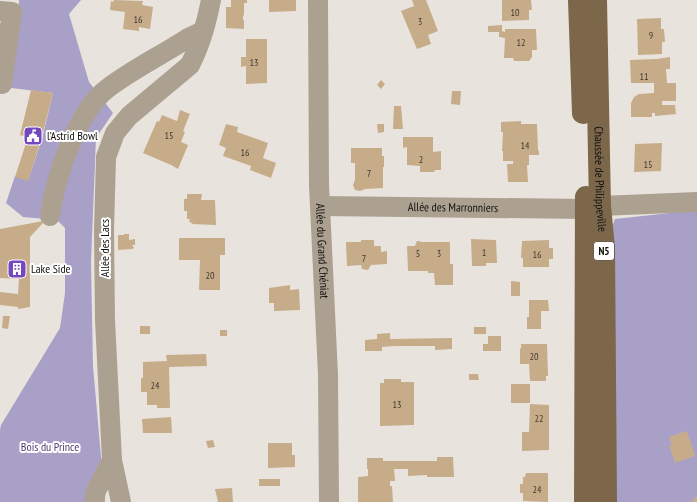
<svg xmlns="http://www.w3.org/2000/svg" width="697" height="502" viewBox="0 0 697 502" font-family="'PT Sans Narrow',sans-serif">
  <rect width="100%" height="100%" fill="#e9e3dd"/>
  <path fill="#a9a0c7" d="M 19,0 L 81,0 L 69,14 L 89,82 L 113,113 L 96,138 L 91,262 L 93,366 L 105,502 L 0,502 L 0,430 L 1,425 L 60,328 L 65,293 L 65,228 L 57,220 L 23,217 L 6,203 L 15,176 L 28,180 L 42,139 L 53,93 L 11,88 Z
    M 697,210 L 697,502 L 616,502 L 608,238 L 615,219 Z"/>
  <path fill="#c7ac89" d="M 114,0 L 143,1 L 142,5 L 153,7 L 150,29 L 139,27 L 139,31 L 123,29 L 125,12 L 110,10 L 111,1 L 113,2 Z
    M 231,0 L 247,0 L 247,3 L 244,3 L 244,15 L 243,16 L 243,20 L 244,20 L 244,29 L 226,28 L 226,7 L 231,7 Z
    M 269,0 L 296,0 L 296,11 L 269,12 Z
    M 412,0 L 426,0 L 438,31 L 428,35 L 431,44 L 417,49 L 401,11 L 414,6 Z
    M 502,0 L 531,0 L 532,10 L 529,10 L 529,20 L 502,21 Z
    M 661,18 L 661,29 L 664,29 L 665,42 L 662,42 L 662,54 L 638,55 L 637,19 Z
    M 502,25 L 502,31 L 505,32 L 505,29 L 536,29 L 537,50 L 532,50 L 532,57 L 529,61 L 514,61 L 513,58 L 504,58 L 505,38 L 499,37 L 499,32 L 488,32 L 488,26 Z
    M 246,39 L 267,39 L 267,83 L 246,84 L 246,66 L 241,67 L 241,57 L 246,57 Z
    M 670,57 L 670,69 L 666,69 L 667,83 L 676,83 L 676,101 L 662,101 L 662,105 L 675,105 L 676,114 L 655,116 L 655,113 L 652,113 L 652,117 L 631,117 L 631,103 L 634,97 L 639,94 L 654,93 L 654,83 L 631,83 L 630,60 L 657,59 Z
    M 381,80 L 385,84 L 381,89 L 377,85 Z
    M 31,90 L 53,93 L 41,140 L 28,181 L 15,177 L 28,137 L 20,135 Z
    M 452,91 L 461,91 L 460,105 L 451,104 Z
    M 394,106 L 401,106 L 403,129 L 393,129 Z
    M 180,110 L 190,114 L 183,131 L 185,132 L 181,142 L 188,145 L 178,169 L 171,165 L 143,153 L 157,121 L 159,122 L 162,115 L 177,121 Z
    M 521,121 L 521,124 L 537,124 L 538,151 L 539,150 L 539,155 L 529,155 L 529,165 L 527,165 L 528,182 L 508,182 L 507,164 L 513,164 L 513,161 L 503,161 L 503,151 L 502,151 L 503,132 L 501,132 L 501,122 Z
    M 226,124 L 238,127 L 237,132 L 268,143 L 263,158 L 276,163 L 271,178 L 250,170 L 251,166 L 223,156 L 226,148 L 219,145 Z
    M 377,124 L 384,124 L 384,132 L 378,133 Z
    M 403,137 L 433,137 L 433,152 L 441,151 L 441,170 L 435,170 L 434,172 L 420,172 L 420,166 L 407,165 L 407,147 L 403,148 Z
    M 662,143 L 661,171 L 634,172 L 635,144 Z
    M 351,148 L 382,148 L 382,156 L 384,156 L 384,167 L 383,167 L 383,188 L 365,189 L 360,191 L 355,190 L 353,185 L 355,180 L 355,163 L 351,163 Z
    M 187,194 L 202,194 L 201,200 L 215,200 L 216,225 L 191,224 L 193,223 L 189,222 L 190,219 L 187,219 L 187,211 L 184,211 L 184,199 L 187,199 Z
    M 43,221 L 43,223 L 30,237 L 30,307 L 18,309 L 18,307 L 0,305 L 0,292 L 18,294 L 19,279 L 0,278 L 0,229 Z
    M 124,234 L 129,234 L 129,240 L 135,239 L 135,245 L 132,245 L 134,248 L 132,249 L 118,250 L 118,235 L 124,235 Z
    M 179,238 L 225,238 L 225,255 L 220,255 L 220,290 L 199,290 L 200,260 L 179,260 Z
    M 471,239 L 496,240 L 497,263 L 486,263 L 486,266 L 472,266 Z
    M 361,240 L 374,240 L 374,246 L 381,246 L 381,252 L 387,251 L 387,264 L 371,265 L 368,270 L 362,269 L 361,265 L 347,266 L 346,242 L 361,242 Z
    M 549,240 L 549,248 L 553,248 L 553,259 L 549,259 L 549,267 L 523,267 L 523,258 L 521,258 L 522,241 Z
    M 417,241 L 419,241 L 421,242 L 450,242 L 450,264 L 453,264 L 453,285 L 435,285 L 434,273 L 428,273 L 428,271 L 408,271 L 407,246 L 415,246 Z
    M 511,281 L 520,282 L 520,296 L 511,296 Z
    M 290,285 L 290,290 L 299,289 L 300,310 L 274,311 L 274,303 L 269,303 L 269,288 Z
    M 529,300 L 548,300 L 549,311 L 541,311 L 541,329 L 527,329 L 527,317 L 529,317 Z
    M 3,316 L 10,316 L 8,329 L 2,328 Z
    M 140,326 L 150,326 L 150,334 L 140,334 Z
    M 474,327 L 486,327 L 486,334 L 474,334 Z
    M 220,330 L 227,330 L 227,336 L 220,336 Z
    M 390,333 L 390,339 L 452,338 L 452,349 L 435,350 L 435,346 L 395,346 L 382,347 L 382,351 L 365,351 L 365,340 L 377,339 L 377,334 Z
    M 488,336 L 501,336 L 501,351 L 483,351 L 483,344 L 488,344 Z
    M 521,344 L 547,344 L 548,376 L 546,376 L 546,381 L 530,381 L 529,364 L 520,364 L 520,348 L 521,349 Z
    M 206,354 L 207,366 L 169,367 L 170,408 L 157,408 L 157,405 L 147,405 L 147,392 L 141,392 L 141,378 L 143,378 L 143,362 L 167,361 L 166,355 Z
    M 469,374 L 478,374 L 479,380 L 469,380 Z
    M 384,379 L 401,379 L 401,382 L 414,382 L 414,425 L 380,426 L 380,383 L 384,383 Z
    M 511,384 L 530,384 L 530,403 L 511,403 Z
    M 530,404 L 549,405 L 549,450 L 522,451 L 522,432 L 529,432 Z
    M 171,417 L 172,433 L 143,433 L 142,419 Z
    M 687,431 L 695,456 L 675,463 L 669,445 L 672,445 L 669,437 Z
    M 213,440 L 215,447 L 208,448 L 206,441 Z
    M 268,443 L 292,443 L 292,455 L 295,455 L 295,467 L 268,468 Z
    M 437,457 L 453,457 L 454,477 L 427,477 L 427,475 L 408,476 L 408,469 L 394,469 L 395,481 L 390,481 L 390,486 L 392,486 L 393,502 L 358,502 L 358,477 L 368,476 L 368,469 L 367,469 L 367,458 L 383,458 L 383,461 L 437,461 Z
    M 526,473 L 548,473 L 548,502 L 523,501 L 523,493 L 520,493 L 520,484 L 523,484 L 523,477 L 525,477 Z
    M 259,479 L 280,479 L 280,486 L 259,486 Z
    M 232,488 L 233,502 L 218,502 L 215,489 Z
    M 697,496 L 697,502 L 691,502 Z"/>
  <g fill="none" stroke-linecap="round" stroke-linejoin="round">
    <g stroke="#aca091" stroke-width="20">
      <path id="s1" d="M 318,0 L 319,185 L 328,375 L 329,502"/>
      <path d="M 0,11 L 12,12 L 2,84"/>
      <path id="s2" d="M 320,206 L 586,209 L 600,206 L 697,202"/>
      <path d="M 50,216 C 55,178 77,111 108,88 C 133,69 162,55 188,38 L 203,31"/>
      <path d="M 94,502 L 96,491 L 112,460"/>
      <path d="M 121,502 L 112,460 L 105,320 L 104,230 L 106,157 L 115,133 L 129,116 L 190,65 C 200,46 207,21 211,0"/>
    </g>
    <g stroke="#7c674b" stroke-width="22">
      <path d="M 579,0 L 583,113"/>
      <path id="s3" d="M 596,0 L 600,206 L 604,248 L 606,502"/>
      <path d="M 585,502 L 586,197"/>
    </g>
  </g>
  <defs>
    <g id="civic-square" transform="scale(1)"><rect x="-9" y="-9" width="18" height="18" rx="4" fill="#7247bf" stroke="#fff"/><path d="M-.6-6.5H3V-4.5H.6V-3L4-1V1h2V6H-6V1h2V-1L-.6-3ZM-1.2 2.5V6h2.4V2.5Z" fill="#fff"/></g>
    <g id="building-square" transform="scale(1)"><rect x="-9" y="-9" width="18" height="18" rx="4" fill="#7247bf" stroke="#fff"/><path d="M-4-6H4V6H1V3H-1V6H-4ZM-2.5-4.3h1.7v1.8h-1.7ZM.8-4.3h1.7v1.8H.8ZM-2.5-1h1.7V.8h-1.7ZM.8-1h1.7V.8H.8Z" fill="#fff"/></g>
  </defs>
  <g fill-rule="evenodd">
    <use href="#civic-square" x="33" y="136"/>
    <use href="#building-square" x="17" y="269"/>
  </g>
  <g text-anchor="middle" stroke-width="4" stroke-linejoin="round" paint-order="stroke">
    <g font-size="10" fill="#3f382d">
      <text x="515" y="16">10</text>
      <text x="138" y="23">16</text>
      <text x="420" y="25">3</text>
      <text x="651" y="39">9</text>
      <text x="521" y="46">12</text>
      <text x="254" y="66">13</text>
      <text x="644" y="80">11</text>
      <text x="169" y="139">15</text>
      <text x="525" y="149">14</text>
      <text x="245" y="156">16</text>
      <text x="421" y="163">2</text>
      <text x="648" y="168">15</text>
      <text x="369" y="177">7</text>
      <text x="484" y="256">1</text>
      <text x="418" y="257">5</text>
      <text x="439" y="257">3</text>
      <text x="537" y="258">16</text>
      <text x="364" y="262">7</text>
      <text x="210" y="279">20</text>
      <text x="534" y="360">20</text>
      <text x="155" y="389">24</text>
      <text x="397" y="408">13</text>
      <text x="539" y="422">22</text>
      <text x="537" y="493">24</text>
    </g>
    <rect fill="#fff" stroke="#595856" stroke-width="1" x="594" y="242" width="20" height="18" rx="3"/>
    <g font-size="11" font-weight="bold" fill="#12110e">
      <text x="604" y="255">N5</text>
    </g>
    <g font-size="12" fill="#12110e" stroke="#fff" text-anchor="start">
      <text x="47" y="140">l’Astrid Bowl</text>
      <text x="31" y="273">Lake Side</text>
    </g>
    <g font-size="12" fill="#12110e" stroke="#fff">
      <text dy="4" stroke="none"><textPath href="#s3" startOffset="179">Chaussée de Philippeville</textPath></text>
      <text dy="4" stroke="none"><textPath href="#s2" startOffset="133">Allée des Marronniers</textPath></text>
      <text transform="translate(105 248) rotate(-90)" y="4">Allée des Lacs</text>
      <text dy="4" stroke="none"><textPath href="#s1" startOffset="251">Allée du Grand Chéniat</textPath></text>
    </g>
    <g font-size="12" fill="#4d3d71" stroke="#fff">
      <text x="50" y="451">Bois du Prince</text>
    </g>
  </g>
</svg>
